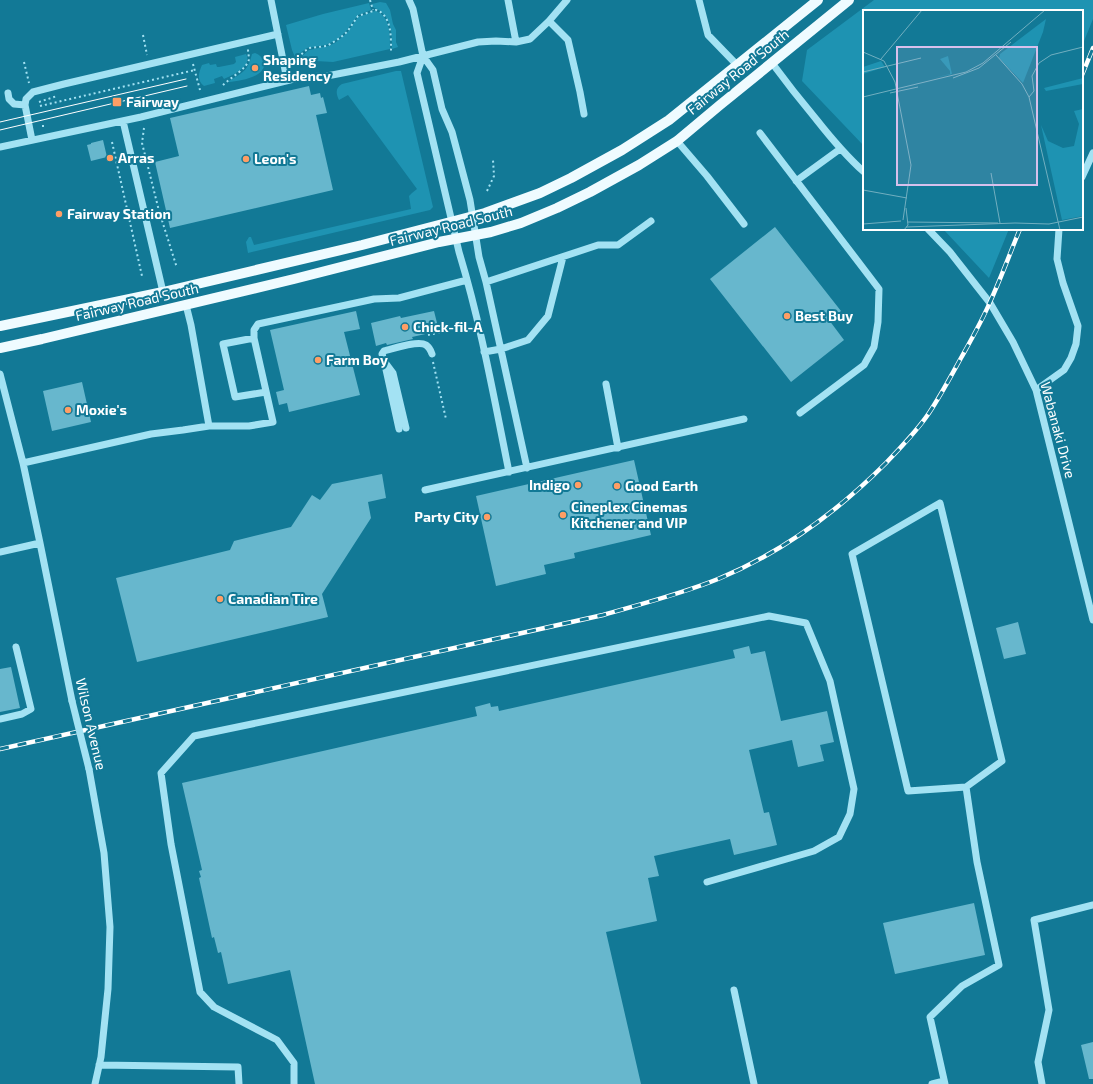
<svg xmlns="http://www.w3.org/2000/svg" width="1093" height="1084" viewBox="0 0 1093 1084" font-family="'Exo 2',sans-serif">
  <rect width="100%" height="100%" fill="#127996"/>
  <path fill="#1e93b2" d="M 874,0 L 1093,0 L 1093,19 L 1082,46 L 1082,11 L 864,11 L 864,146 L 802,81 L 807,50 Z
    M 380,2 L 386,3 L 390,10 L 393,24 L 396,30 L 396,42 L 398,47 L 392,49 C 392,35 392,21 381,12 C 379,9 376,9 373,7 L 372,4 Z
    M 369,3 L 371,10 L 358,15 L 347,30 L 338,39 L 326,45 L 307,48 L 295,57 L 292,50 L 286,25 L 323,14 Z
    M 375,11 C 391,15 390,37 390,49 L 333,62 L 299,60 L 302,56 L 309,50 L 328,46 L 335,43 L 347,33 L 358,17 Z
    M 255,53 C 260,55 262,57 264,62 C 267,77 240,81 229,82 L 229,81 C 244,72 248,70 252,54 Z
    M 246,54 C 253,66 233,75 224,79 L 222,76 L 214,79 L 215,83 L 204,86 C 196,80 199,72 202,65 L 209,63 L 210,65 L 216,64 L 217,67 L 219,67 L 234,64 L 236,62 L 235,57 Z
    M 396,71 L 401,71 L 433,207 L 430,210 L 248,253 L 246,242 L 249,237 L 251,237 L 254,245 L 411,209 L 409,196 L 412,193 L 417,189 L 348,95 L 339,100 C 336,94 335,88 342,84 Z
    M 943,229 L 1009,229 L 989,278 Z"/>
  <path fill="#67b7cd" d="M 309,86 L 311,95 L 320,93 L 321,98 L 323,97 L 327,113 L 316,115 L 333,190 L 170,228 L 155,162 L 179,156 L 170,118 Z
    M 103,140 L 107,157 L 91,161 L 87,145 L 91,144 L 91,143 Z
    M 775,227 L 841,311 L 829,320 L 844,340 L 791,382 L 710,279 Z
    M 356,311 L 360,329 L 344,332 L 360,395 L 289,412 L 287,403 L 279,405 L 276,392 L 284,390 L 270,330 Z
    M 434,311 L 439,331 L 412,337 L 413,339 L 387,345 L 386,343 L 376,346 L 371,323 L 400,316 L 401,318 Z
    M 82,382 L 91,422 L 52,431 L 43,391 Z
    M 634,460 L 651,535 L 574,553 L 575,558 L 544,565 L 546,574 L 496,586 L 476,496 Z
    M 382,474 L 386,498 L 368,502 L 371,518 L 322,594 L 328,617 L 137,662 L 116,578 L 230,550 L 234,541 L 291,527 L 312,495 L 320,500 L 332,484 Z
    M 1018,622 L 1026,654 L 1004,659 L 996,628 Z
    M 749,646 L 751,654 L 765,651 L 781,721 L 827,711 L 834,742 L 820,745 L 824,761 L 798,767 L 792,740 L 749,750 L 764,813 L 769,812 L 777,845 L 734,855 L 730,839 L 654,856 L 659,876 L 648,878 L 657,921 L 606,932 L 641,1084 L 315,1084 L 290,970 L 228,984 L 221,952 L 218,953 L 214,937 L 212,938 L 199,878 L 201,877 L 199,871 L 202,870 L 182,783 L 477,716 L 475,707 L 490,703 L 491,707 L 498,706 L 499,711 L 735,658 L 733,650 Z
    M 11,667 L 20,708 L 0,712 L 0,669 Z
    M 974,903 L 985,955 L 895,974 L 883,923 Z
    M 1093,1042 L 1093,1079 L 1089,1079 L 1081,1045 Z"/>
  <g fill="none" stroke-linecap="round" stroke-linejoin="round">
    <path stroke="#a3e2f3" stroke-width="2" stroke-dasharray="2 3" stroke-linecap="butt" d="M 370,0 L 373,10
      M 143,35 L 147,55
      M 294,61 L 305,51 L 309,48 L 327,46 L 340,38 L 347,32 L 358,16 L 376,10 C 392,15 391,38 391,51
      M 24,62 L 29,83
      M 193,64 L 200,90
      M 223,85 C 230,78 248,68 249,59 C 249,56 248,53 248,49
      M 39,102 L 57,96
      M 40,106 L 195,70
      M 42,126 L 45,126
      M 144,128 L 142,143 L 159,211 L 177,268
      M 112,142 L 142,276
      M 487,191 L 494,176 L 493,160
      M 428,335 L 453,330 L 470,331
      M 433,362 L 446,419"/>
    <path stroke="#a3e2f3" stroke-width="7" d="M 271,0 L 287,80
      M 409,0 L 413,9 L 423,56 L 433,70 L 442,109 L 452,132 L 470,200 L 479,257 L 486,282 L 527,468
      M 508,0 L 516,42
      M 699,0 L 708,35 L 737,65
      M 549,21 L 568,40 L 580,92 L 584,114
      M 423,56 L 417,73 L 459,252 C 481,324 494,398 509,472
      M 772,63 C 786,82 801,101 816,119 C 831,138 846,156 864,172
      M 8,93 L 9,99 L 14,104 L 25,105
      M 123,121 L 163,292
      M 760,133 L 879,289 L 878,322 L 874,347 L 864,365 L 800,413
      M 32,140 L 25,105 L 26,99 L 33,92 L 64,84 L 278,34
      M 677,141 L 707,176 L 744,224
      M 0,147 L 141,117 L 302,77 L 327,76 L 399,62 L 478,42 L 496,41 L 516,42 L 530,39 L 549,21 L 567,0
      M 1082,177 L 1093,153
      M 796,181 L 840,149
      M 928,229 L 950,252 L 990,303 L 1013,342 L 1036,390 L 1093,620
      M 486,282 L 598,245 L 618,245 L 651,221
      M 254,338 L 223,344 L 235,397 L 266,392
      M 484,352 L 501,349 L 528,340 L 548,316 L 563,257
      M 385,365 L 399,429
      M 0,374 L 23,463 L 40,543 L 72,701
      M 606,384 L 618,448
      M 1036,390 L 1064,370 L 1071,358 L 1076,344 L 1078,326 L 1063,283 L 1057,259 L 1059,229
      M 209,426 L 249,426 L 273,422 L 254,338 L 254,330 L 258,324 L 374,299 L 399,298 L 467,280
      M 406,428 L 393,373 L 384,361 L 382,354 L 384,351 C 393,349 418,340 426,345 C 429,347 431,351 432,354
      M 23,463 L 151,434 L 183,430 L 209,426 L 191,325 L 186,305
      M 425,490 L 744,419
      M 0,552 L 40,543
      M 0,719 L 22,714 L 31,709 L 16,647
      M 89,769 L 104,853 L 110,927 L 108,989 L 101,1057 L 95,1084
      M 734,990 L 754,1084
      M 99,1065 L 238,1067 L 239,1084
      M 294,1084 L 294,1063 L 277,1040 L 214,1007 L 200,992 L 171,844 L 161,773 L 194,736 L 769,616 L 806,623 L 830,681 L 854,789 L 850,814 L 839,837 L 814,851 L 707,882
      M 932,1084 L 944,1081
      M 945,1084 L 930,1017 L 962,986 L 999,965 L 977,862 L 966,787 L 1002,761 L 940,503 L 852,554 L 908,791 L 966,787
      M 1042,1084 L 1038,1062 L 1049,1010 L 1034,920 L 1093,905"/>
    <path stroke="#effbff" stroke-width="10" d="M 0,326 L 163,292 L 362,245 L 485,213 L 540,193 L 571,178 L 622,150 L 669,120 L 818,0
      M 0,348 L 42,339 L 294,279 L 439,242 L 491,232 L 521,223 L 557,208 L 590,192 L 639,165 L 677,141 L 720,105 L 849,0"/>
    <path stroke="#fff" stroke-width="1" d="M 0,122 L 186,79
      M 0,130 L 187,86"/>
    <g stroke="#fff" stroke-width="4.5">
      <path id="rail" d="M 1082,75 L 1093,48
        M 0,749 L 603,615 C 641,604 681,594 718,579 C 781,553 838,511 886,463 C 901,447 917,431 929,413 C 941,395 951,376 961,358 C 971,340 982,321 990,302 C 1001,278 1010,253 1020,229"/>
    </g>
    <use href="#rail" stroke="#127996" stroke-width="3" stroke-dasharray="9" stroke-linecap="butt"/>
    <path stroke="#a3e2f3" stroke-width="7" d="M 72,701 L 89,769"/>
  </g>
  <g fill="#ff9e65" stroke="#127996" stroke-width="1.5">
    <circle cx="255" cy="68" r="4"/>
    <rect x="112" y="97" width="10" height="10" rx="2"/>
    <circle cx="110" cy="158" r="4"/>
    <circle cx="246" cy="159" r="4"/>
    <circle cx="59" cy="214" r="4"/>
    <circle cx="787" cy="316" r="4"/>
    <circle cx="405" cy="327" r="4"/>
    <circle cx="318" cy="360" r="4"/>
    <circle cx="68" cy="410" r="4"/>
    <circle cx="578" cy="485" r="4"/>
    <circle cx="617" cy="486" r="4"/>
    <circle cx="563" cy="515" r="4"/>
    <circle cx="487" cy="517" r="4"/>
    <circle cx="220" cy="599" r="4"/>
  </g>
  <g text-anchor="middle" stroke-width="4" stroke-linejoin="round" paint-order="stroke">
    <g font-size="14" font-weight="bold" fill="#fff" stroke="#127996" text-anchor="start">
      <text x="263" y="65">Shaping<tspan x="263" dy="16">Residency</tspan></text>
      <text x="126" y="107">Fairway</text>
      <text x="118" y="163">Arras</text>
      <text x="254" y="164">Leon's</text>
      <text x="67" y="219">Fairway Station</text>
      <text x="795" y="321">Best Buy</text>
      <text x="413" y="332">Chick-fil-A</text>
      <text x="326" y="365">Farm Boy</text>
      <text x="76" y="415">Moxie's</text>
      <text x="570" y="490" text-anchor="end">Indigo</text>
      <text x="625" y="491">Good Earth</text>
      <text x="571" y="512">Cineplex Cinemas<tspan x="571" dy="16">Kitchener and VIP</tspan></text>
      <text x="479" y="522" text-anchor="end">Party City</text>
      <text x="228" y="604">Canadian Tire</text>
    </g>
    <g font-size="14" fill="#fff" stroke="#127996">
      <text transform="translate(738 72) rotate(-39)" y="5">Fairway Road South</text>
      <text transform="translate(451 226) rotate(-14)" y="5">Fairway Road South</text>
      <text transform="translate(137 302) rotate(-13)" y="5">Fairway Road South</text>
      <text transform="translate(1058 430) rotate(75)" y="5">Wabanaki Drive</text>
      <text transform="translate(91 724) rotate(77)" y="5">Wilson Avenue</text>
    </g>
  </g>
  <g transform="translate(863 10)">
    <rect width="220" height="220" fill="#127996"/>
    <path d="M 183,9 L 180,22 L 160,73 L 136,48 L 137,44 ZM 85,46 L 89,64 L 66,69 L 87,64 L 87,61 L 77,49 ZM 18,51 L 22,57 L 0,64 L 0,57 ZM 220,68 L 220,74 L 183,81 L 181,78 ZM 220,99 L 220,206 L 199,210 L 178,115 L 185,131 L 200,138 L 211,136 L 216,114 L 211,101 Z" fill="#1e93b2"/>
    <path fill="none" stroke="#71afc0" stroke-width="1" d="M 0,42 L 21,51 L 32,72 L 48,155 L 40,210M 133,45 L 159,74 L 166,87 L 197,220M 18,49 L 59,0M 0,62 L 58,48M 90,68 L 116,58 L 148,32M 27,83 L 55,77M 0,87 L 103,62 L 120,53 L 182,0M 166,87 L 171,81 L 169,66 L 176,53 L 188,45 L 220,37M 128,163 L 137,213M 0,180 L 44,188M 44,212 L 135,213M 0,214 L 38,211M 43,217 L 152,213 L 186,214 L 220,207M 41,220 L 45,215 L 43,198"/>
    <path fill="#d7c0ec" fill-opacity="0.15" stroke="#d7c0ec" stroke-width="2" d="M 34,37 L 174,37 L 174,175 L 34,175 Z"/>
    <rect width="220" height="220" fill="none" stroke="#fff" stroke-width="2"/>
  </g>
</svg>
